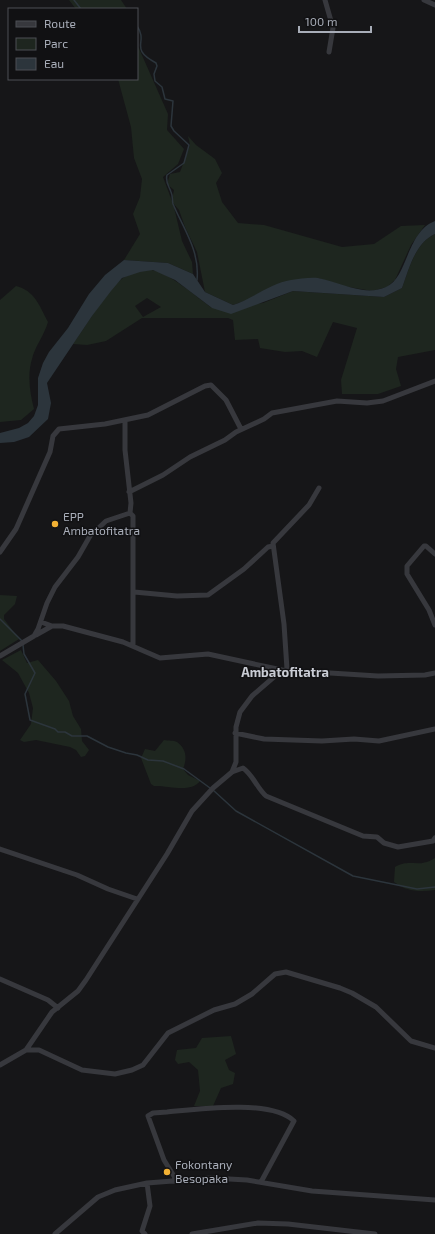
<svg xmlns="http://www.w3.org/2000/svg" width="435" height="1234" viewBox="0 0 435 1234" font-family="'Exo 2',sans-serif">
  <rect width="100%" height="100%" fill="#161618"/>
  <path fill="#1e261f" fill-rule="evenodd" d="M 69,0 L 121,0 L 127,9 L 76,9 Z
    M 137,44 L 168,114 L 167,130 L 184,149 L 178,164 L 163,177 L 172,201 L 174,190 L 167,184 L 170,174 L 180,172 L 190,145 L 188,136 L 196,145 L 215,159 L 222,173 L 216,183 L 222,202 L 238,223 L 264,225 L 342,247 L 374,244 L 401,226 L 425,225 L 411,245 L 395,280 L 387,287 L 372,291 L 343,286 L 318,278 L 266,290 L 247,300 L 233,305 L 205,292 L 197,252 L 185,227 L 179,210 L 173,203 L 182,241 L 192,262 L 193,274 L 168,263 L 124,260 L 140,234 L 133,214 L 140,197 L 142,179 L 134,158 L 131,127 L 118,79 L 137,79 Z
    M 435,234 L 435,350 L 398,357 L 396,369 L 401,386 L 378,394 L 342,394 L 341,380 L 357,328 L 333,322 L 317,357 L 302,351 L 285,352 L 260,348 L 258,339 L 235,340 L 233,320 L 228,318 L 142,318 L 106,341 L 87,345 L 73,344 C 83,330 110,286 123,278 C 130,274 145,269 152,270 C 168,272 198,298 212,308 L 263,303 L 293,291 L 384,297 L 402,288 C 409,269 415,243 435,234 ZM 147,298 L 161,307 L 143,317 L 135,306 Z
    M 16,286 C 35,291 39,305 48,322 C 44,336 35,346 32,359 C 27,375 30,394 34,409 L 21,420 L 0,422 L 0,300 Z
    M 0,595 L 17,596 L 15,604 L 4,615 L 4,619 L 19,639 L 0,651 Z
    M 21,650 L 27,663 L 38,660 L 56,681 L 69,701 L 73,716 L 81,729 L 82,741 L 89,750 L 85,756 L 81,757 L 76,750 L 70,747 L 36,740 L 24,742 L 20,740 L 31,724 L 33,708 L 29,693 L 18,673 L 2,660 Z
    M 164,740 C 168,741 174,740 177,742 C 187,749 187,759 183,769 L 188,775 L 200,781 C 190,794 167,785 154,786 L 151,784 L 141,758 L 145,749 L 155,751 Z
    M 435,858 L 435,890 C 420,892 407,892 394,882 L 395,867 C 411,858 418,869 435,858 Z
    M 231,1036 L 236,1054 L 225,1060 L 229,1070 L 235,1073 L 233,1084 L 221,1088 L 213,1106 L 194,1106 L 200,1091 L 198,1070 L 189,1062 L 178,1064 L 175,1060 L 177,1050 L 196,1048 L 202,1038 Z"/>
  <path fill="#2c353c" d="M 435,221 L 435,234 C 415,243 409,269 402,288 L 384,297 L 293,291 L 231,314 L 212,308 L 175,280 L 153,270 L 140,272 L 122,278 L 111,291 L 92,316 L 47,383 L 51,403 L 48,419 L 29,437 L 14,442 L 0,443 L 0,433 L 19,428 L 28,423 L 34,416 L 38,405 L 38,378 L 43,363 L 49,352 L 68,328 L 89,294 L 105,275 L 124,260 L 168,263 L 193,274 L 205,292 L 233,305 C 252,299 271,283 291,280 C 299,279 310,277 318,278 C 340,282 364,297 386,287 C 408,278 406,232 435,221 Z"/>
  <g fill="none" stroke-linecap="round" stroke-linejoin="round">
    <path stroke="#2c353c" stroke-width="1.5" d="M 74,0 L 81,9
      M 137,26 C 149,43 128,48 156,63 L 157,66 L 154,74 L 155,81 L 162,87 L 165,99 L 173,101 L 171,126 L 174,131 L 189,145 L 184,163 L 167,175 C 165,182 169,186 171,192 C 173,196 172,200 173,204 C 184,230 200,251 197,280
      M 0,619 L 22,641
      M 23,645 L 24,654 L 35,673 L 25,694 L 30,720 L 55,729 L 58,732 L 65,732 L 72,736 L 87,736 L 108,747 L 126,753 L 137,755 L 148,760 L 163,761 L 184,769 L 210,788
      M 213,790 L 236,811 L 353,876 L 417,889 L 435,887"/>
    <path stroke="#37383d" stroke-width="5" d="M 325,0 L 333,28 L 329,52
      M 424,0 L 435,5
      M 129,492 L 163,475 L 190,457 L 225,440 L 236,432 L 264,419 L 272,413 L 337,401 L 367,403 L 383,401 L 435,381
      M 130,513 L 133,516 L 133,645
      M 0,552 L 16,529 L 50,452 L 53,436 L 59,429 L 105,424 L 148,415 L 205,386 L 211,385 L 226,400 L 241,429
      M 435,554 L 426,546 L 424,546 L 407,566 L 407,574 L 429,610 L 435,625
      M 134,592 L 177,596 L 208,595 L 244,569 L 268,547 L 273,546
      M 41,622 L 52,626 L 63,626 L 123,642 L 160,658 L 208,654 L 282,670
      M 36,635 L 52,626
      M 0,656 L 34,636 L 38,629 L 47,603 L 55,587 L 78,557 L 90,536 L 106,521 L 130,513 L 131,503 L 125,450 L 125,420
      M 287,669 L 284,624 L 273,543 L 309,505 L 319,488
      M 235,733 L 264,739 L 322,741 L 354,739 L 379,741 L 435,729
      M 232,772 L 243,768 C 253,775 257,788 266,796 L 363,836 L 377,837 L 384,843 L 398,847 L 433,841 L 435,838
      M 0,849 L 77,875 L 108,889 L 137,899
      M 0,979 L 48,1000 L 58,1008
      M 26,1050 L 39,1050 L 82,1070 L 115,1074 L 132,1070 L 143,1065 L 168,1033 L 214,1010 L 235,1004 L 252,994 L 275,974 L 286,972 L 340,988 L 352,993 L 376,1007 L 411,1041 L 435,1048
      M 0,1065 L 26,1050 L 52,1012 L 78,991 L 86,980 L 167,854 L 192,811 L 213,788 L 232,772 L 236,762 L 236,727 L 240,712 L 252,696 L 282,670 L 378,676 L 425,675 L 435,673
      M 177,1181 L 164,1160 L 148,1116 L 153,1113 L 167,1112 C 198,1109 271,1099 294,1121 L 261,1182
      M 55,1234 L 98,1197 L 115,1190 L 147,1183 L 211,1178 L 247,1180 L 312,1191 L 435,1200
      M 145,1234 L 142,1231 L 150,1206 L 147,1183
      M 192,1234 L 258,1223 L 288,1224 L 375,1234"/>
  </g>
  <g fill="#f2b134" stroke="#111113" stroke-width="1.5">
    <circle cx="55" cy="524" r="4"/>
    <circle cx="167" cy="1172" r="4"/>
  </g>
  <g text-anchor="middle" stroke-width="3" stroke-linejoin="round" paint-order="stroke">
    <g font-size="12" fill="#a8adb8" stroke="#111113" text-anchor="start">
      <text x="63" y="521">EPP<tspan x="63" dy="14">Ambatofitatra</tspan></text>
      <text x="175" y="1169">Fokontany<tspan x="175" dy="14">Besopaka</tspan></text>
    </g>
    <g font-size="13" font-weight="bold" fill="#c9ccd4" stroke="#111113">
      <text x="285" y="677">Ambatofitatra</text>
    </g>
  </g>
  <rect x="8" y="8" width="130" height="72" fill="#111113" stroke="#4d4f55"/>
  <rect x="16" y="21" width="20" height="6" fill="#37383d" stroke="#4d4f55"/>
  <text x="44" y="28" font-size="12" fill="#a8adb8">Route</text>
  <rect x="16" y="38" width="20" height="12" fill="#1e261f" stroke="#4d4f55"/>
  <text x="44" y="48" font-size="12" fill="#a8adb8">Parc</text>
  <rect x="16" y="58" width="20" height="12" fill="#2c353c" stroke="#4d4f55"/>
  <text x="44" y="68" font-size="12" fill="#a8adb8">Eau</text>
  <path d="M299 26v6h72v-6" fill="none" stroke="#a8adb8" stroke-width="2"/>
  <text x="305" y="26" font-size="12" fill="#a8adb8" stroke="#111113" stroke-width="3" paint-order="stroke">100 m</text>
</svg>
